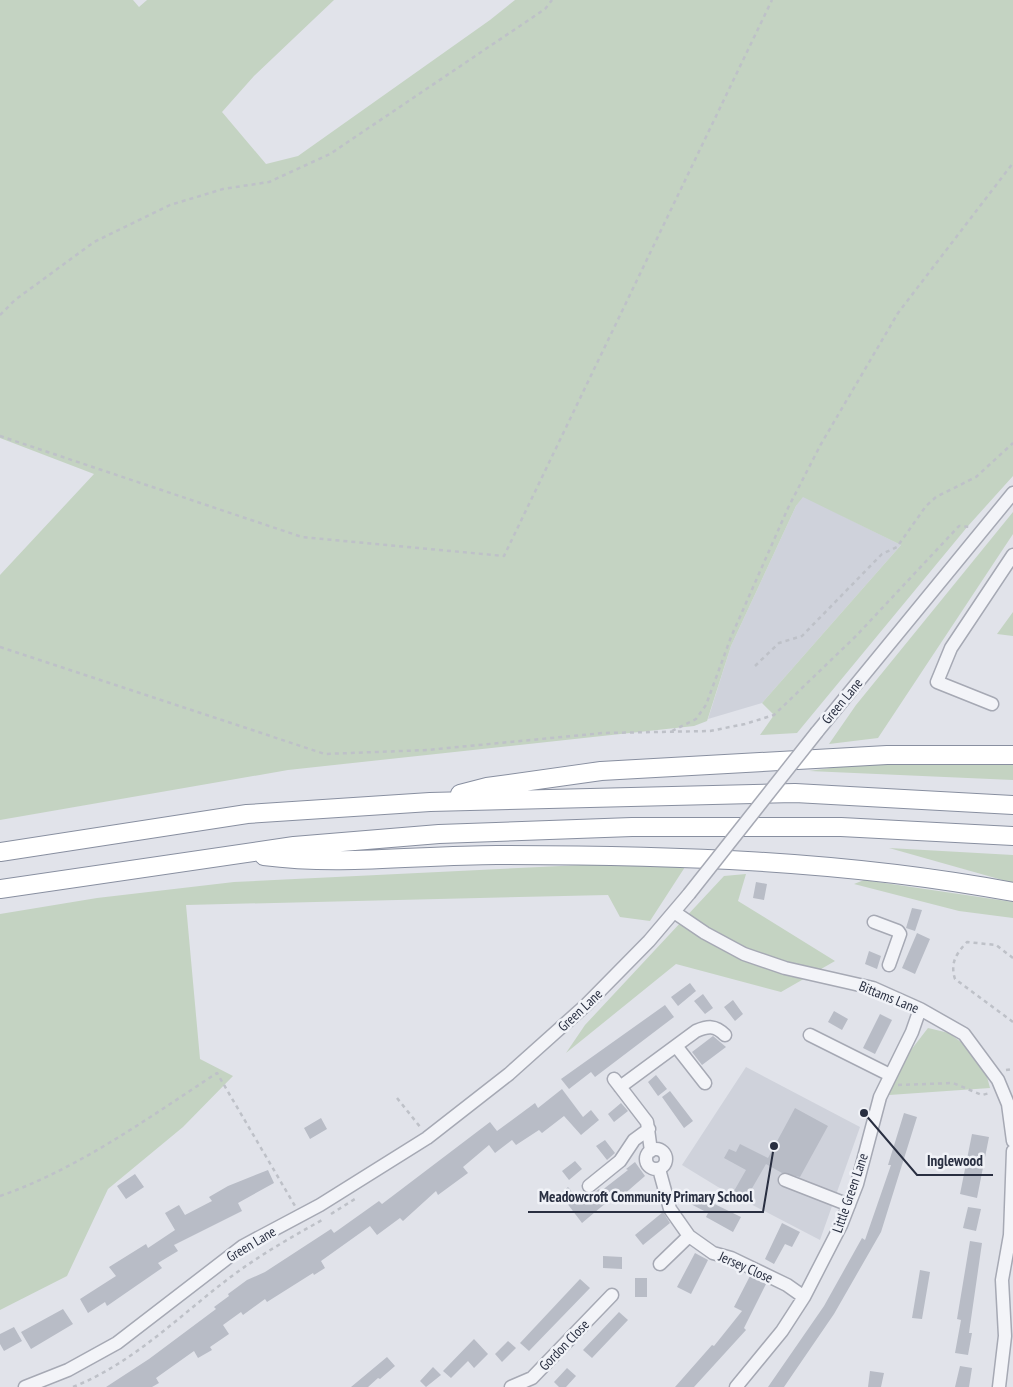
<svg xmlns="http://www.w3.org/2000/svg" width="1013" height="1387" viewBox="0 0 1013 1387" font-family="'PT Sans Narrow',sans-serif">
  <rect width="100%" height="100%" fill="#e1e3ea"/>
  <path fill="#cfd2db" d="M 803,496 L 901,545 L 762,703 L 708,719 L 731,646 L 796,506 Z
    M 746,1067 L 860,1127 L 820,1240 L 718,1187 L 682,1165 Z"/>
  <path fill="#c4d3c2" d="M 0,0 L 133,0 L 139,7 L 147,0 L 334,0 L 254,76 L 222,112 L 266,164 L 298,156 L 490,20 L 515,0 L 1013,0 L 1013,476 L 968,526 L 797,733 L 760,735 L 774,715 L 762,703 L 901,545 L 803,497 L 796,506 L 731,646 L 707,721 L 694,726 L 288,770 L 0,820 L 0,575 L 94,474 L 0,438 Z
    M 1013,512 L 1013,534 L 878,738 L 829,744 L 856,705 Z
    M 1013,612 L 1013,636 L 997,634 Z
    M 858,764 L 1013,765 L 1013,780 L 809,771 Z
    M 889,848 L 1013,855 L 1013,883 Z
    M 623,863 L 685,867 L 650,921 L 620,917 L 608,895 L 186,905 L 200,1059 L 233,1076 L 183,1127 L 108,1189 L 67,1276 L 0,1310 L 0,914 L 97,898 L 234,882 Z
    M 746,874 L 738,901 L 835,961 L 781,992 L 676,964 L 566,1053 L 585,1025 L 724,876 Z
    M 864,880 L 1013,902 L 1013,918 L 959,911 L 854,884 Z
    M 928,1028 L 949,1033 L 982,1058 L 990,1088 L 889,1095 L 904,1059 Z"/>
  <path fill="#b8bcc6" d="M 756,882 L 767,884 L 764,900 L 753,898 Z
    M 912,908 L 922,910 L 915,931 L 906,928 Z
    M 917,933 L 930,939 L 915,974 L 902,968 Z
    M 869,951 L 881,956 L 877,969 L 865,964 Z
    M 690,983 L 696,991 L 678,1006 L 671,997 Z
    M 703,994 L 713,1008 L 705,1014 L 694,1001 Z
    M 733,1000 L 743,1014 L 735,1021 L 724,1007 Z
    M 665,1005 L 674,1017 L 595,1077 L 591,1072 L 569,1089 L 561,1079 Z
    M 834,1011 L 848,1019 L 842,1030 L 828,1022 Z
    M 880,1014 L 892,1020 L 875,1054 L 863,1048 Z
    M 713,1036 L 726,1047 L 702,1065 L 692,1052 Z
    M 656,1075 L 667,1089 L 658,1096 L 648,1082 Z
    M 562,1089 L 583,1117 L 591,1110 L 599,1120 L 581,1135 L 564,1116 L 542,1133 L 539,1130 L 516,1145 L 512,1140 L 495,1153 L 489,1145 L 463,1167 L 468,1173 L 438,1195 L 436,1191 L 403,1221 L 400,1218 L 377,1235 L 370,1226 L 321,1261 L 325,1268 L 314,1275 L 313,1273 L 267,1302 L 265,1299 L 243,1315 L 241,1312 L 223,1325 L 229,1334 L 210,1347 L 212,1350 L 198,1358 L 194,1351 L 156,1378 L 159,1383 L 152,1387 L 106,1387 L 149,1359 L 216,1309 L 214,1307 L 229,1296 L 228,1294 L 247,1280 L 265,1272 L 331,1229 L 334,1233 L 379,1201 L 382,1204 L 490,1122 L 497,1131 L 535,1103 L 538,1108 Z
    M 670,1091 L 693,1121 L 684,1128 L 662,1097 Z
    M 621,1103 L 628,1111 L 614,1122 L 608,1114 Z
    M 795,1108 L 828,1126 L 800,1177 L 782,1173 L 766,1164 L 747,1197 L 734,1191 L 746,1170 L 724,1158 L 729,1149 L 736,1152 L 740,1144 L 768,1158 Z
    M 904,1113 L 917,1117 L 881,1232 L 834,1314 L 784,1387 L 768,1387 L 824,1306 L 862,1238 L 865,1240 L 891,1165 L 888,1165 Z
    M 321,1118 L 327,1129 L 310,1139 L 304,1128 Z
    M 972,1134 L 989,1137 L 977,1198 L 960,1194 Z
    M 605,1140 L 615,1153 L 607,1160 L 596,1146 Z
    M 575,1161 L 582,1169 L 569,1180 L 562,1171 Z
    M 635,1162 L 645,1176 L 622,1196 L 619,1192 L 582,1223 L 560,1194 L 568,1187 L 581,1203 L 599,1189 L 601,1191 L 628,1170 L 626,1169 Z
    M 268,1170 L 274,1183 L 238,1203 L 242,1211 L 174,1245 L 178,1251 L 158,1263 L 162,1268 L 107,1306 L 105,1302 L 88,1313 L 80,1299 L 116,1276 L 109,1267 L 146,1244 L 148,1248 L 175,1230 L 165,1213 L 179,1205 L 185,1215 L 212,1201 L 209,1197 L 228,1186 Z
    M 135,1174 L 144,1187 L 126,1199 L 117,1186 Z
    M 688,1191 L 741,1217 L 733,1232 L 706,1217 L 708,1213 L 683,1200 Z
    M 968,1207 L 981,1209 L 976,1231 L 963,1228 Z
    M 663,1212 L 670,1223 L 643,1245 L 635,1235 Z
    M 782,1223 L 800,1232 L 792,1247 L 785,1244 L 774,1264 L 765,1259 Z
    M 970,1241 L 982,1243 L 969,1333 L 972,1333 L 968,1355 L 955,1353 L 961,1320 L 957,1319 Z
    M 695,1253 L 708,1260 L 691,1294 L 677,1287 Z
    M 603,1256 L 622,1257 L 622,1269 L 603,1268 Z
    M 920,1270 L 930,1272 L 922,1319 L 912,1318 Z
    M 750,1276 L 766,1284 L 744,1328 L 746,1330 L 694,1387 L 675,1387 L 712,1345 L 714,1346 L 742,1311 L 734,1307 Z
    M 635,1278 L 647,1278 L 647,1297 L 635,1297 Z
    M 580,1279 L 590,1288 L 529,1351 L 520,1343 Z
    M 63,1309 L 73,1324 L 31,1349 L 21,1332 Z
    M 619,1312 L 628,1320 L 592,1358 L 583,1350 Z
    M 14,1327 L 22,1341 L 4,1351 L 0,1344 L 0,1334 Z
    M 474,1339 L 488,1354 L 474,1368 L 468,1361 L 451,1378 L 443,1371 Z
    M 508,1341 L 516,1348 L 502,1362 L 495,1354 Z
    M 387,1357 L 395,1366 L 380,1379 L 378,1378 L 368,1387 L 351,1387 Z
    M 960,1366 L 972,1368 L 969,1387 L 955,1387 Z
    M 433,1367 L 441,1375 L 426,1387 L 420,1381 Z
    M 567,1368 L 576,1376 L 566,1387 L 559,1387 L 554,1382 Z
    M 870,1371 L 884,1373 L 881,1387 L 868,1387 Z"/>
  <g fill="none" stroke-linecap="round" stroke-linejoin="round">
    <g stroke="#a6a9b4" stroke-width="15">
      <path id="minor" d="M 992,704 L 937,682 L 951,648 L 1013,555
        M 817,732 L 1013,493
        M 674,912 L 705,933 L 744,954 L 785,968 L 873,988 L 920,1009 L 964,1034 L 998,1080 L 1008,1104 L 1013,1141
        M 874,922 L 898,931 L 900,934 L 889,965
        M 810,1035 L 890,1075
        M 676,1046 L 705,1083
        M 614,1079 L 647,1122 L 651,1151
        M 620,1087 L 696,1031 C 708,1026 715,1025 725,1035
        M646 1159a10 10 0 1 1 20 0a10 10 0 1 1-20 0Z
        M 659,1169 L 670,1209 L 689,1236 L 713,1253 L 731,1258 L 787,1285 L 804,1297
        M 785,1180 L 849,1205
        M 589,1186 L 620,1161 L 634,1140 L 649,1129
        M 660,1264 L 689,1236
        M 25,1387 L 68,1370 L 117,1343 L 243,1246 L 320,1205 L 427,1138 L 509,1074 L 586,1005 L 649,941 L 689,894
        M 511,1387 L 532,1378 L 612,1295
        M 736,1387 L 782,1331 L 804,1297 L 841,1225 L 857,1184 L 880,1097 L 912,1032 L 920,1009
        M 999,1387 L 1005,1336 L 1002,1280 L 1010,1235 L 1013,1151"/>
    </g>
    <g stroke="#888fa0" stroke-width="20">
      <path id="highway" d="M 460,794 L 487,787 L 601,771 L 887,755 L 1013,755
        M 0,852 L 247,814 L 430,802 L 795,793 L 1013,805
        M 264,856 C 340,866 420,855 497,855 C 670,855 843,860 1013,892
        M 0,889 L 294,846 L 439,834 L 632,827 L 841,827 L 1013,836"/>
    </g>
    <path stroke="#bec1c8" stroke-width="2.5" stroke-dasharray="4 4" stroke-linecap="butt" d="M 0,315 L 15,300 L 94,242 L 170,205 L 223,189 L 269,182 L 330,154 L 545,9 L 552,0
      M 0,436 L 302,537 L 504,556 L 772,0
      M 0,647 L 325,754 L 427,750 L 603,733 L 710,731 L 745,724 L 774,715 L 856,636 L 959,526 L 971,527
      M 755,666 L 779,643 L 802,636 L 882,554 L 897,547 L 926,506 L 936,497 L 976,477 L 1013,443
      M 672,731 L 696,719 L 706,705 L 731,637 L 788,508 L 821,444 L 898,313 L 1013,163
      M 1013,958 L 996,945 L 967,942 C 956,954 950,963 955,979 L 1013,1022
      M 1006,1070 L 1013,1069
      M 898,1085 L 953,1083 L 982,1095 L 990,1093
      M 397,1098 L 421,1128
      M 0,1196 C 78,1169 148,1118 217,1073 L 295,1206
      M 331,1214 L 358,1197
      M 73,1387 C 133,1363 178,1317 228,1279 C 258,1256 290,1238 322,1220"/>
    <use href="#minor" stroke="#f3f4f8" stroke-width="12"/>
    <use href="#highway" stroke="#fff" stroke-width="18"/>
    <g stroke="#a6a9b4" stroke-width="15" stroke-linecap="butt">
      <path id="minor-bridge" d="M 689,894 L 817,732"/>
    </g>
    <use href="#minor-bridge" stroke="#f3f4f8" stroke-width="12"/>
  </g>
  <g text-anchor="middle" stroke-width="5" stroke-linejoin="round" paint-order="stroke">
    <g font-size="14" fill="#292f41" stroke="#f0f2f7">
      <text transform="translate(842 701) rotate(-50)" y="5">Green Lane</text>
      <text transform="translate(889 997) rotate(22)" y="5">Bittams Lane</text>
      <text transform="translate(580 1010) rotate(-43)" y="5">Green Lane</text>
      <text transform="translate(850 1193) rotate(-71)" y="5">Little Green Lane</text>
      <text transform="translate(251 1244) rotate(-31)" y="5">Green Lane</text>
      <text transform="translate(746 1267) rotate(24)" y="5">Jersey Close</text>
      <text transform="translate(564 1345) rotate(-46)" y="5">Gordon Close</text>
    </g>
  </g>
  <path fill="none" stroke="#292f41" stroke-width="2" d="M864 1113L917 1175H993M774 1146L763 1212H528"/>
  <g fill="#292f41" stroke="#f0f2f7" stroke-width="2">
    <circle cx="864" cy="1113" r="5"/>
    <circle cx="774" cy="1146" r="5"/>
  </g>
  <g font-size="15" text-anchor="middle" font-weight="bold" fill="#292f41" stroke="#f0f2f7" stroke-width="5" stroke-linejoin="round" paint-order="stroke">
    <text x="955" y="1166">Inglewood</text>
    <text x="646" y="1202">Meadowcroft Community Primary School</text>
  </g>
</svg>
